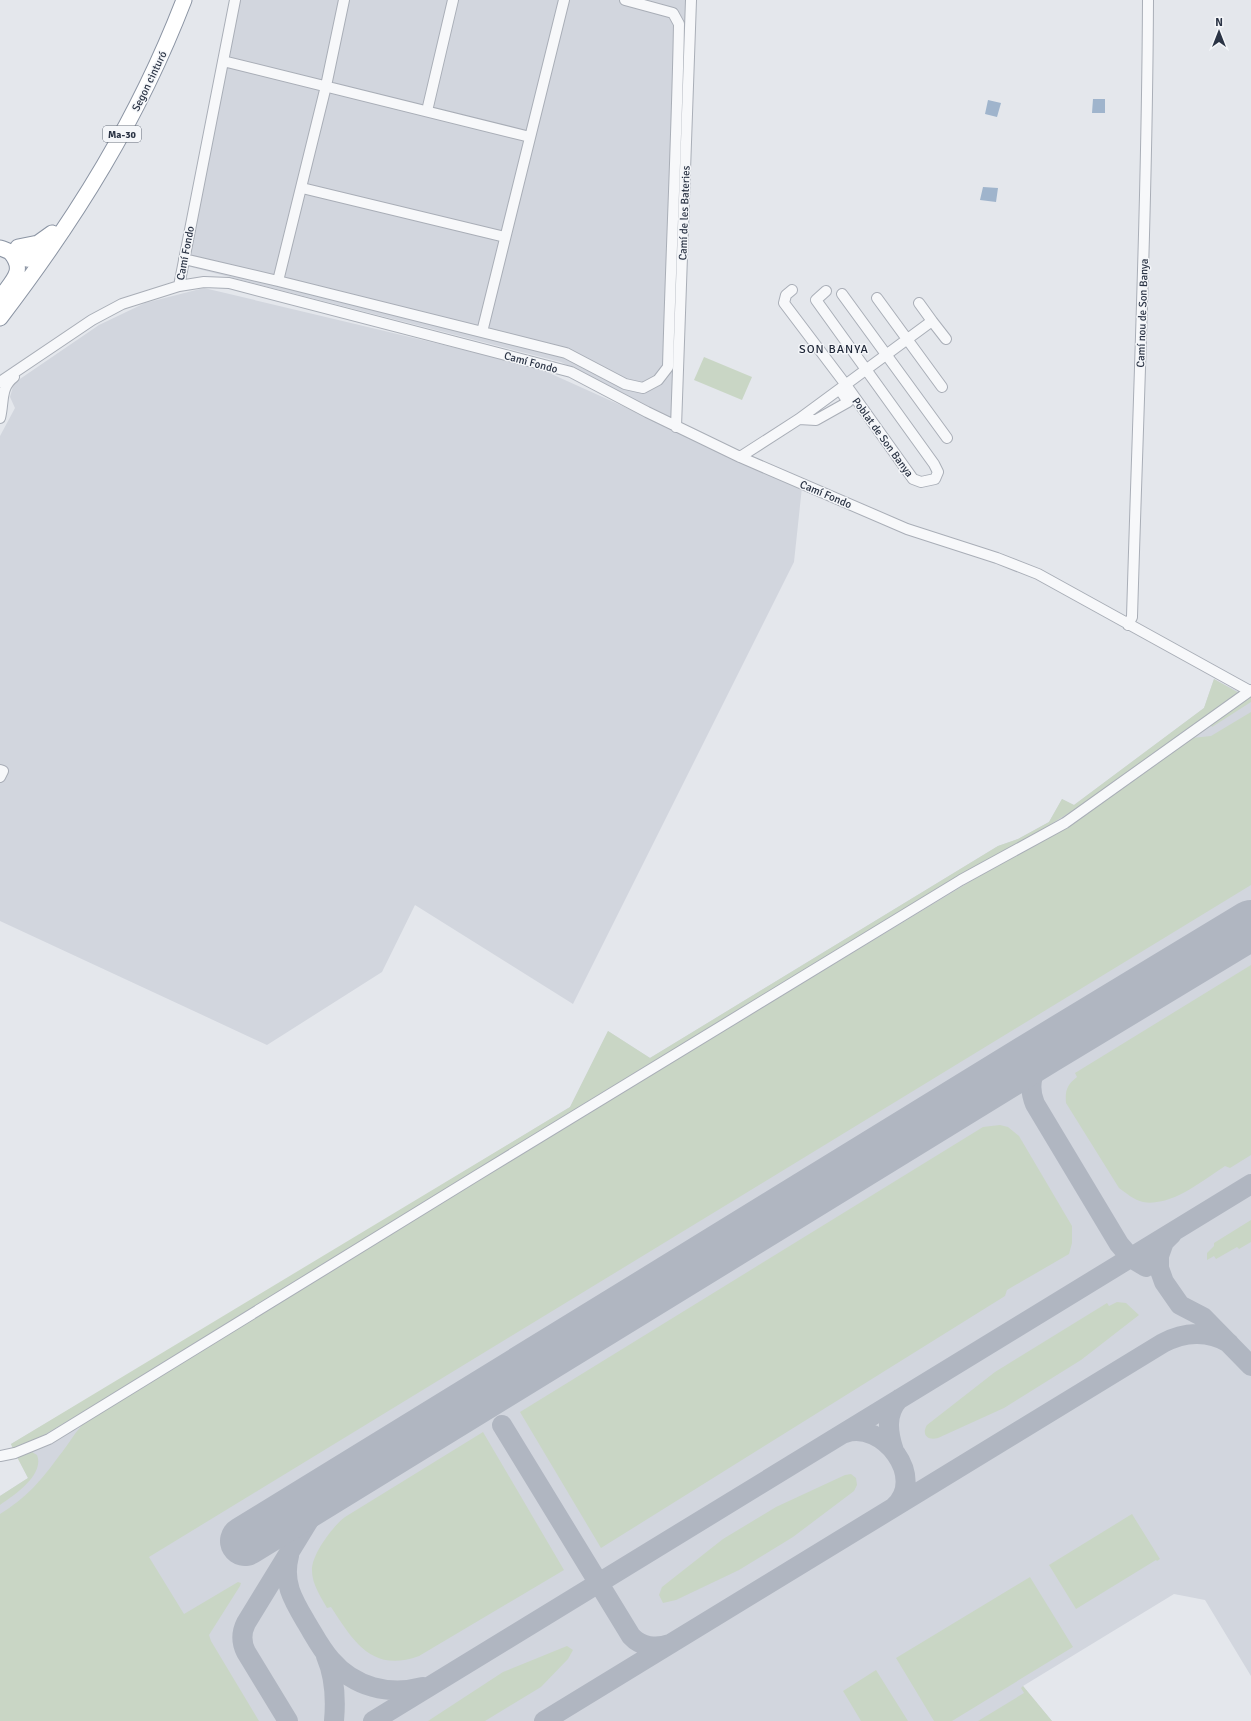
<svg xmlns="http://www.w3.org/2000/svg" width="1251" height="1721" viewBox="0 0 1251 1721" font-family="Signika,sans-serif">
  <rect width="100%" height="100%" fill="#e4e7ec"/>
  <path fill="#d2d6de" d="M 230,0 L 688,0 L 673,419 L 561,362 L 179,264 Z
    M 204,288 L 536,367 L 802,487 L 794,562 L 573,1004 L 415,905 L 382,972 L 267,1045 L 0,921 L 0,782 L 7,770 L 0,766 L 0,436 L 15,408 L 10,397 L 14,383 L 99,325 L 145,303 Z
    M 1214,679 L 1251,698 L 1251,1676 L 1205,1600 L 1174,1594 L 1023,1686 L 1052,1721 L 0,1721 L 0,1496 L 28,1478 L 11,1444 L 190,1338 L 570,1107 L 608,1031 L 650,1058 L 998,846 L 1018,839 L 1049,822 L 1062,799 L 1074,805 L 1204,708 Z"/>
  <path fill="#c9d6c5" d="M 704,357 L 752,377 L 742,400 L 694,380 Z
    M 1214,679 L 1239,693 L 1075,809 L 1024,841 L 944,884 L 91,1407 L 39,1438 L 13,1449 L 11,1444 L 570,1107 L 608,1031 L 650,1058 L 998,846 L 1018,839 L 1049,822 L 1062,799 L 1074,805 L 1204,708 Z
    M 1251,696 L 1251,702 L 1212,727 L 1210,724 Z
    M 1251,712 L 1251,885 L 149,1557 L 184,1614 L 238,1582 L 241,1583 L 240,1586 L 209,1635 L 211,1641 L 259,1721 L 0,1721 L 0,1514 C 26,1498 41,1481 59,1456 C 69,1444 76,1430 87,1420 L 473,1183 L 971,881 L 1051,836 L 1192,738 L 1211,736 Z
    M 1251,965 L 1251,1155 L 1230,1168 L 1225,1166 C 1202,1181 1171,1207 1143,1202 C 1134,1200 1126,1193 1119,1188 L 1066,1103 C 1065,1090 1067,1085 1077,1077 L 1075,1073 Z
    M 1000,1125 L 1008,1127 L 1019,1136 L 1072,1226 L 1072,1243 L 1069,1254 L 1007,1290 L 1005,1296 L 601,1548 L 520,1412 L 983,1127 Z
    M 1251,1220 L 1251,1242 L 1239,1249 L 1237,1247 L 1216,1259 L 1214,1256 L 1207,1260 L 1207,1253 L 1214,1246 L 1214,1243 Z
    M 1117,1302 L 1126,1303 L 1139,1315 L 1081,1360 L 1004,1408 L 938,1438 C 928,1441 921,1435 927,1425 L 995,1372 L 1107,1303 L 1109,1306 Z
    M 483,1432 L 564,1570 L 419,1656 C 372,1673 354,1642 331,1607 L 327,1608 C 321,1597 312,1584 312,1571 C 311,1555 333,1526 345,1517 Z
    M 32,1452 L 37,1455 C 45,1475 13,1496 0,1505 L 0,1496 L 28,1478 L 17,1457 Z
    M 851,1474 L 856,1478 L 857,1485 L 854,1491 L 793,1537 L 739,1570 L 676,1600 L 663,1603 L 659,1595 L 662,1587 L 723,1539 L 776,1507 L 845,1475 Z
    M 1132,1514 L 1160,1559 L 1157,1561 L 1156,1560 L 1076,1609 L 1049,1565 Z
    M 1030,1577 L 1073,1647 L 952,1721 L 934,1721 L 896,1658 Z
    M 567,1646 L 573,1650 L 568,1659 L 541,1687 L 485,1721 L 428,1721 L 503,1672 Z
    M 876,1670 L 908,1721 L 861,1721 L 843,1691 Z
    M 1023,1686 L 1052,1721 L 978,1721 L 1024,1693 L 1021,1688 Z"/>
  <path fill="#9fb4cc" d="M 1093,99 L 1105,99 L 1105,113 L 1092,113 Z
    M 988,100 L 1001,103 L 997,117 L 985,114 Z
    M 983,187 L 998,188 L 996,202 L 980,200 Z"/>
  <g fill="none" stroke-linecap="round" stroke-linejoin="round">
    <path stroke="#b0b6c1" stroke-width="20" d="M 1046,1049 C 1035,1068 1026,1083 1035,1104 L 1119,1244 L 1131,1258 L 1146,1267
      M 1172,1234 L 1164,1242 L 1159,1256 L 1159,1268 L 1164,1282 L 1180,1305 L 1203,1317 L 1251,1366
      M 502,1425 L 631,1636 C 641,1647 656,1649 670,1644
      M 845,1433 C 883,1420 927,1478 894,1507
      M 894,1451 C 888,1433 885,1414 899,1399
      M 289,1556 C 282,1582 293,1600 306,1622 C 314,1635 321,1649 331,1660 C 354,1687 389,1696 423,1687
      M 326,1656 C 335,1677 336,1699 334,1721
      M 288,1721 L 246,1652 C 241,1642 241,1633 246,1623 L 322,1499 L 334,1487
      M 373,1721 L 1251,1184
      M 544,1721 L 1163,1343 C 1184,1332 1208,1330 1229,1343"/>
    <path stroke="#b0b6c1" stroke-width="50" d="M 245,1541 L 1046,1049 L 1251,925"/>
    <g stroke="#a9aeb7" stroke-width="12">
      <path id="minor" d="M 223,61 L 530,137
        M 427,111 L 453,0
        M 302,188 L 505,237
        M 184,259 L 278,281 L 566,353 L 625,384 L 643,388 L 658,380 L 668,367 C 671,253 677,138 679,24 L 673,13 L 625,0
        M 278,281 L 326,86 L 344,0
        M 179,286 L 235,0
        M 792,290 L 786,295 L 784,303 L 846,385 L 913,479 L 921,482 L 935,479 L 938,472 L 934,464 L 816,300 L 826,291
        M 842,294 L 947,438
        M 877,298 L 942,387
        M 932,321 L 946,339
        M 482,332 L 564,0
        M 0,382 L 92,320 L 122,304 L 179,286 L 204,282 L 229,283 L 571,372 L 647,412 L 740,457 L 907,529 L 997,558 L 1038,574 L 1250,691
        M 0,418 C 4,403 0,387 14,377
        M 799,419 L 816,420 L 848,402 L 840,390
        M 676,427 L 691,0
        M 740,457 L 799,419 L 932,321 L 919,303
        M 1128,625 L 1132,617 C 1138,412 1147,206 1148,0
        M 0,770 L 3,771 L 0,777
        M 0,1456 L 15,1453 L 49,1439 L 476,1176 L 961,880 L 1065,823 L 1251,690"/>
    </g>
    <g stroke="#8b94a3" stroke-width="17">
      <path id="highway" d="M 18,247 L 38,243 L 52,233
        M 0,248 C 19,253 30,271 46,248
        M 0,298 C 11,282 27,271 10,252
        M 0,318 C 77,217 138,119 184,0"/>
    </g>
    <use href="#minor" stroke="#f7f8fa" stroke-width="10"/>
    <use href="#highway" stroke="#fff" stroke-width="15"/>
  </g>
  <g text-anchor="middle" stroke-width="3" stroke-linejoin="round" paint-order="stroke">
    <rect fill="#f4f6f9" stroke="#676e7b" stroke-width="1" x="103" y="126" width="38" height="16" rx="3"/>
    <g font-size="10" font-weight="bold" fill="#2b3445">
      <text x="122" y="138">Ma-30</text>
    </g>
    <g font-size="11" fill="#2b3445" stroke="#f4f6f9">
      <text transform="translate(149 81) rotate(-64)" y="4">Segon cinturó</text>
      <text transform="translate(684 213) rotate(-88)" y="4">Camí de les Bateries</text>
      <text transform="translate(185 253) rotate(-79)" y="4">Camí Fondo</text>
      <text transform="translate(1142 313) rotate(-88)" y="4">Camí nou de Son Banya</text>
      <text transform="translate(531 362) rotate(15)" y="4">Camí Fondo</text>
      <text transform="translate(883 437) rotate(54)" y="4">Poblat de Son Banya</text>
      <text transform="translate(826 494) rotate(23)" y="4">Camí Fondo</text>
    </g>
    <g font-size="12" letter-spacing="1" fill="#1d2536" stroke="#f4f6f9">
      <text x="834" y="353">SON BANYA</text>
    </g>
  </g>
  <g transform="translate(1219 32)" stroke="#f4f6f9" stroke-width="3" paint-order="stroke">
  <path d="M0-3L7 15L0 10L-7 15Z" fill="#2b3445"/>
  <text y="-6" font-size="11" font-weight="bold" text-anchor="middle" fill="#2b3445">N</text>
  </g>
</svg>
